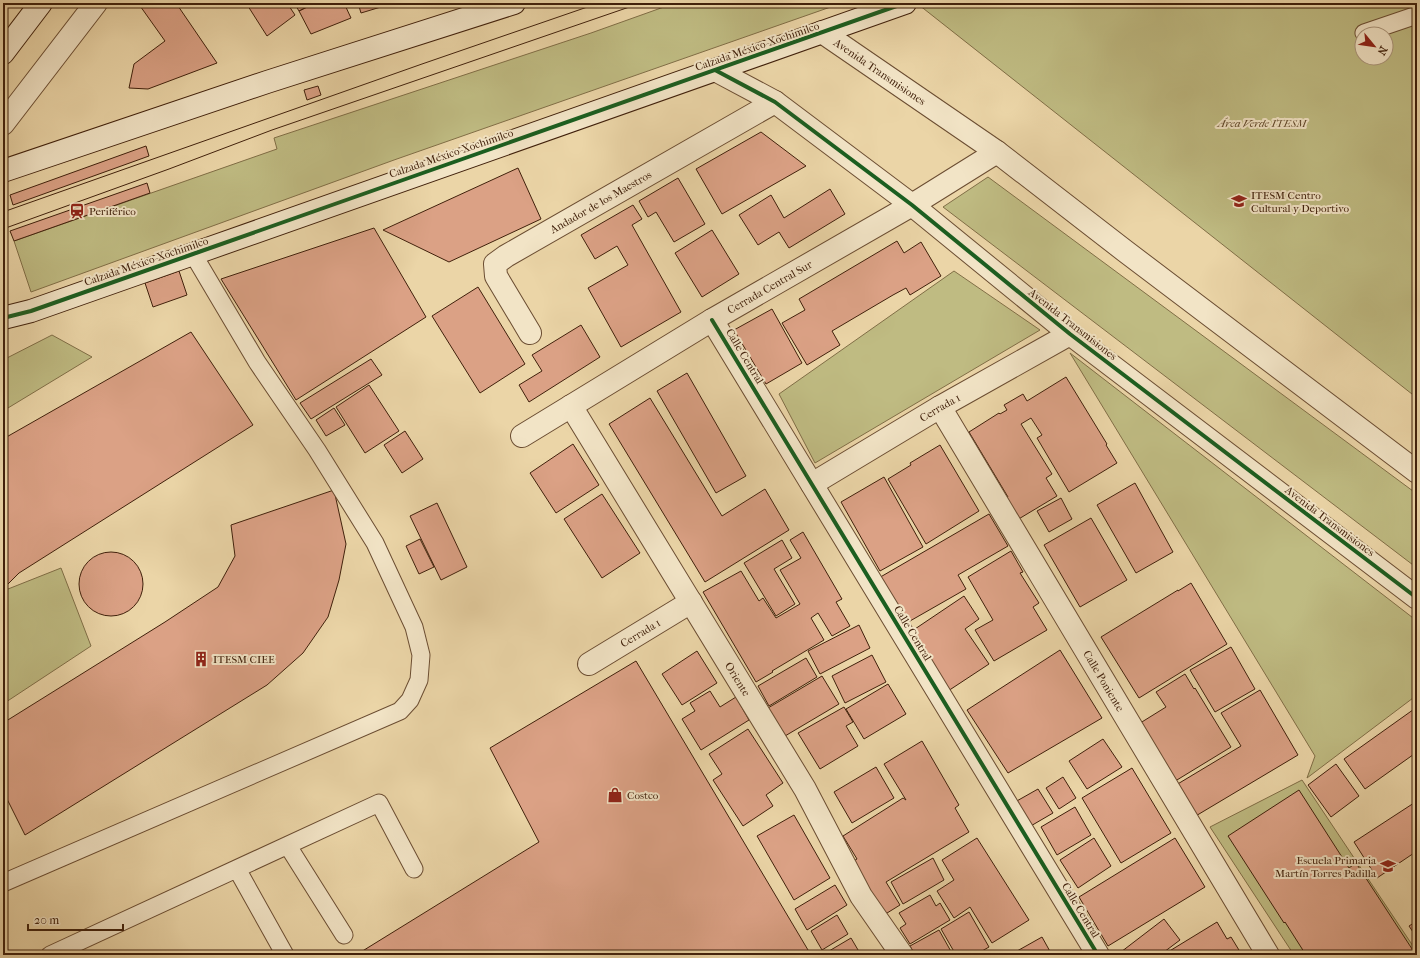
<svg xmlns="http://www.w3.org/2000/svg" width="1420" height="958" viewBox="0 0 1420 958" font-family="'IM FELL French Canon',serif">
  <rect width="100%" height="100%" fill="#ebd5a7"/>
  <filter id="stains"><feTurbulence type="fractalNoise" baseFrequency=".005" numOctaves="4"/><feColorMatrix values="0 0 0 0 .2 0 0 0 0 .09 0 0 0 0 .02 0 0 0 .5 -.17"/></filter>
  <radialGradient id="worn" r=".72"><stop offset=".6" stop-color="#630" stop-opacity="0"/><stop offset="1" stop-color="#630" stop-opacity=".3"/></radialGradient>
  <path fill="#bfbb82" stroke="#806e46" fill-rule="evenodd" d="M 675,3 L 842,3 L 394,160 L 31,292 L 14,241 L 277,149 L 274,138 L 591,33 Z
    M 923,3 L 1417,3 L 1417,398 L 919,5 ZM 1362,34 L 1386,34 L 1386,58 L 1362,58 Z
    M 988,177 L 1417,494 L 1417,568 L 943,207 Z
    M 954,271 L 1040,330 L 815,463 L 779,394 Z
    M 52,335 L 92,357 L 3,411 L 3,360 Z
    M 1070,353 L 1417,621 L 1417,695 L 1307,778 L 1315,756 Z
    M 61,568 L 91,646 L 3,704 L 3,591 Z
    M 1302,780 L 1417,952 L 1417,955 L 1294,955 L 1210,827 Z"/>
  <path fill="#dba185" stroke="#40200b" d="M 138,3 L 176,3 L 217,63 L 148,89 L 129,88 L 134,64 L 165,41 Z
    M 246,3 L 287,3 L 295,15 L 267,36 Z
    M 294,3 L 315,3 L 299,11 Z
    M 315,3 L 344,3 L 351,18 L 311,34 L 299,11 Z
    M 358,3 L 394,3 L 361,13 Z
    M 318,86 L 321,95 L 307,100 L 304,90 Z
    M 761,132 L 806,166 L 722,214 L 696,169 Z
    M 146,146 L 149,156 L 13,205 L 10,195 Z
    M 518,168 L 541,219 L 449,262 L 383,230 Z
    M 678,178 L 705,224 L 674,242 L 656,212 L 648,217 L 639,201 Z
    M 147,183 L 150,193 L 14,241 L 10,231 Z
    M 830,189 L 845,214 L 789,248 L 779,232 L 758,245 L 739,215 L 771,195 L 784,218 Z
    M 633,205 L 642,219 L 632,225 L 681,312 L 621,347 L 588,288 L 628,265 L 617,246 L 595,259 L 581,235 Z
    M 374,228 L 426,317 L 296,400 L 221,279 Z
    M 712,230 L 739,274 L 702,297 L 675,253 Z
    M 897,241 L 904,253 L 921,242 L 941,276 L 910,295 L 906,288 L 893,295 L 832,331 L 840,345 L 807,365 L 782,323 L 805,310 L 799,299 Z
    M 179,271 L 187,295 L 153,307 L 145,283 Z
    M 478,287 L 525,364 L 480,393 L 432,316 Z
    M 772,309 L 802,363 L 766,384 L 734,330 Z
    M 581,325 L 600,357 L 529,402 L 519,385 L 542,371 L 532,355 Z
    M 191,332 L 253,425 L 19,573 L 3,589 L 3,439 Z
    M 371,359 L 382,375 L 311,419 L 300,403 Z
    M 687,373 L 746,476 L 716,493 L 657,391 Z
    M 1066,377 L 1107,444 L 1106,445 L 1117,463 L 1069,492 L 1037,438 L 1042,435 L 1031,418 L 1021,424 L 1052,474 L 1046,478 L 1057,496 L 1017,520 L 1004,499 L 1008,497 L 969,432 L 999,413 L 1000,414 L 1007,410 L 1004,405 L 1023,394 L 1027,401 Z
    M 369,385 L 399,431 L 365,453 L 336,407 Z
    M 650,398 L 722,516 L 765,489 L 789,530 L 705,582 L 609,424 Z
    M 334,408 L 345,425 L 326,436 L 316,420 Z
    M 405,431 L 423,459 L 402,473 L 384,445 Z
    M 573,444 L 599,485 L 556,513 L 530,473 Z
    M 940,445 L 979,511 L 926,544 L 888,479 L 911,465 L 910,463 Z
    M 884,477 L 923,547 L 880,571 L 841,502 Z
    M 1135,483 L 1173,552 L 1136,573 L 1097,505 Z
    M 334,490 L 346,544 L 339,580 L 328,617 L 303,653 L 267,685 L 25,835 L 3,791 L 3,723 L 165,622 L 218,587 L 235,556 L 231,525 Z
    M 602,494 L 640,553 L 602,578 L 564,519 Z
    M 1061,498 L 1072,519 L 1049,532 L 1037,511 Z
    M 437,503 L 467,567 L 441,580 L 410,516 Z
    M 989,514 L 1008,546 L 958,575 L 966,589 L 903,625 L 877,579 Z
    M 1091,518 L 1127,580 L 1080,607 L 1044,545 Z
    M 803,532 L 842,599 L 836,602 L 850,626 L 832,636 L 818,613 L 811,618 L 824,640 L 772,671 L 773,672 L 756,682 L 703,592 L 741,571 L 759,601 L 763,598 L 776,618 L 800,604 L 780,570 L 801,558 L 790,540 Z
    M 420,539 L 434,567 L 419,574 L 406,546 Z
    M 782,540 L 792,558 L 774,569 L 795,604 L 776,616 L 744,563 Z
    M 1011,551 L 1023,572 L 1020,573 L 1039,603 L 1033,607 L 1047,630 L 994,661 L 975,630 L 993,620 L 968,577 Z
    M79 584a32 32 0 1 1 64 0a32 32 0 1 1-64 0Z
    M 1191,583 L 1227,644 L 1139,698 L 1101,637 L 1178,590 L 1178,591 Z
    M 964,596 L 979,619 L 965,629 L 989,664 L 948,691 L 909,633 Z
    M 859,625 L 870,648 L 820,674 L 808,651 Z
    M 1231,647 L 1255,689 L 1215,712 L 1190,670 Z
    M 1060,650 L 1102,718 L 1008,773 L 967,710 Z
    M 697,651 L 717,683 L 682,705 L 662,674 Z
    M 872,655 L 886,682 L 845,703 L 832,676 Z
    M 806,658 L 817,677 L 769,706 L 758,686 Z
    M 636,661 L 811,955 L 356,955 L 539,842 L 490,748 Z
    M 1185,674 L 1194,689 L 1195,688 L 1231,747 L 1172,783 L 1137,725 L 1166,707 L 1156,692 Z
    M 822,676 L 839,704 L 785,736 L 768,708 Z
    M 888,684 L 906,714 L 864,739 L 846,709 Z
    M 1260,690 L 1298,755 L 1194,817 L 1176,785 L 1241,746 L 1221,713 Z
    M 710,691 L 720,707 L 736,697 L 749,720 L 701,750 L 682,719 L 695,711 L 690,703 Z
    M 844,707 L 853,722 L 846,726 L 858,746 L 820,769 L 798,733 Z
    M 1417,707 L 1417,752 L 1365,789 L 1344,759 Z
    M 748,729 L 783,783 L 766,795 L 773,806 L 743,826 L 713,780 L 722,774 L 709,754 Z
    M 1103,739 L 1122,767 L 1087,789 L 1069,761 Z
    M 922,741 L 959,805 L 955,808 L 969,832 L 886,882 L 900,905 L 879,918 L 850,863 L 857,859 L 843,836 L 903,798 L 906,800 L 884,764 Z
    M 1336,764 L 1359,796 L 1331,817 L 1308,785 Z
    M 876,767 L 894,798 L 852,823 L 834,792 Z
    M 1132,768 L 1171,833 L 1121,863 L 1082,798 Z
    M 1063,777 L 1076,798 L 1059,809 L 1046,788 Z
    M 1038,789 L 1053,813 L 1029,827 L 1015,802 Z
    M 1299,790 L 1349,868 L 1356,863 L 1416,955 L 1306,955 L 1285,922 L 1284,923 L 1228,836 Z
    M 1417,801 L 1417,851 L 1377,878 L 1354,842 Z
    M 1075,807 L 1091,835 L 1057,855 L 1041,827 Z
    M 794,815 L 830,878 L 794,900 L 757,836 Z
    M 977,838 L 1029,920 L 992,943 L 970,907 L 954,918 L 937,891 L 954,880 L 942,860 Z
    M 1094,838 L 1111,866 L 1078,888 L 1060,860 Z
    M 1175,838 L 1205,887 L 1108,946 L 1079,897 Z
    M 933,858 L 944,880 L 903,904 L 891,882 Z
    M 835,885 L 847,905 L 807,930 L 795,909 Z
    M 930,895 L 936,906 L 940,903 L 950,920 L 910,944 L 900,928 L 906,924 L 899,913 Z
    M 969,912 L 989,947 L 975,955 L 956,955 L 941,929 Z
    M 837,915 L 848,934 L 822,950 L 811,931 Z
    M 1164,919 L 1180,940 L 1160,955 L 1117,955 Z
    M 1417,921 L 1417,938 L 1409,926 Z
    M 1217,922 L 1227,939 L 1231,937 L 1242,955 L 1163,955 Z
    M 939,930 L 953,955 L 915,955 L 910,946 Z
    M 1042,937 L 1052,955 L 1010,955 Z
    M 851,938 L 861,955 L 824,955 L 824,954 Z"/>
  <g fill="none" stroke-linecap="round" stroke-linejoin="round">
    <g stroke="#6b4d32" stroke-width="19">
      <path id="service" d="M 1364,33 L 1417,15
        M 288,846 L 344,935
        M 237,869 L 285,955
        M 3,883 L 400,711 L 410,700 L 419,680 L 421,655 L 414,627 L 375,543 L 317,450 L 257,362 L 193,254
        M 50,955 L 379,803 L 414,869"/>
    </g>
    <g stroke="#6b4d32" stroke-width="24">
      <g id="minor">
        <path d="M 3,124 L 96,3"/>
        <path d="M 712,320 L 1098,955"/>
        <path id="s1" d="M 530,333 L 496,276 L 495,264 L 506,256 L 775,102"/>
        <path id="s2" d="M 571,406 L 805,789 L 861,896 L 902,955"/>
        <path id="s3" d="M 940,407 L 1268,955"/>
        <path id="s4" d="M 522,436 L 712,320 L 912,205 L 997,152"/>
        <path id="s5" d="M 812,484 L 940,407 L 1070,334"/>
        <path id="s6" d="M 589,664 L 691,602"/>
      </g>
    </g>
    <g stroke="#6b4d32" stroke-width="24">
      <g id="tertiary">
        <path id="s7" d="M 822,32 L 997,152 L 1125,251 L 1417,472"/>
        <path d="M 715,70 L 775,102 L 912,205 L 1070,334 L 1417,598"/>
      </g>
    </g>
    <g stroke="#40200b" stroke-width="24">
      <path id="secondary" d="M 3,53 L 41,3
        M 3,171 L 267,82 L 514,3
        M 3,318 L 31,311 L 193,254 L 905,3"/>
    </g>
    <use href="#service" stroke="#f2e4c6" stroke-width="17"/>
    <use href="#minor" stroke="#f2e4c6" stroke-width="22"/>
    <use href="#tertiary" stroke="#f2e4c6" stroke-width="22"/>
    <use href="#secondary" stroke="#f2e4c6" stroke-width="22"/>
    <path stroke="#40200b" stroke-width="1" d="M 3,212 L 422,64 L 599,3
      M 3,229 L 169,169 L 272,130 L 641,3"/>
    <g stroke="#f2e4c6" stroke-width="6">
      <path id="cycleway" d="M 715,70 L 775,102 L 912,205 L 1070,334 L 1417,598
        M 3,318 L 31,311 L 193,254 L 905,3
        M 712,320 L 1098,955"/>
    </g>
    <use href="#cycleway" stroke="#1b5e20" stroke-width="4"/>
  </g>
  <defs>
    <g id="university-bare" transform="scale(1.2)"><path d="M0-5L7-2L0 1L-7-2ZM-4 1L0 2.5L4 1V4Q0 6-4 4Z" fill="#8f2418" stroke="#f2e4c6" stroke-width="2.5" paint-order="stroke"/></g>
    <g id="station-bare" transform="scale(1.2)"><path d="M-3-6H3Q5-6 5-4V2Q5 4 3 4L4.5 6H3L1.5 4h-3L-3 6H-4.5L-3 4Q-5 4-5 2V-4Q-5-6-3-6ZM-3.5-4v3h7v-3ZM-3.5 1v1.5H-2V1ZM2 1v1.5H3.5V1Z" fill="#8f2418" stroke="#f2e4c6" stroke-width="2.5" paint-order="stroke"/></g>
    <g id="building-bare" transform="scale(1.2)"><path d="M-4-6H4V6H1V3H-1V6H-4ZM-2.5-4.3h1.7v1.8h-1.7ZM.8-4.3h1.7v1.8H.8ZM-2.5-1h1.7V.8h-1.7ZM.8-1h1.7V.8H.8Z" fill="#8f2418" stroke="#f2e4c6" stroke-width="2.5" paint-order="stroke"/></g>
    <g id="shop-bare" transform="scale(1.2)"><path d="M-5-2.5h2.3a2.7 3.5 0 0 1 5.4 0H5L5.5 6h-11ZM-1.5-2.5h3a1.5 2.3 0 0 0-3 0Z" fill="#8f2418" stroke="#f2e4c6" stroke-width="2.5" paint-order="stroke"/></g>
    <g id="school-bare" transform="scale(1.2)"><path d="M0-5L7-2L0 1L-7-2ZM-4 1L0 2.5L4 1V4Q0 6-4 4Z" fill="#8f2418" stroke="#f2e4c6" stroke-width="2.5" paint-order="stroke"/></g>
  </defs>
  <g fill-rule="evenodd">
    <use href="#university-bare" x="1239" y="201"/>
    <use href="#station-bare" x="77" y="211"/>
    <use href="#building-bare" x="201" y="659"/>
    <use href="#shop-bare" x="615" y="795"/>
    <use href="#school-bare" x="1388" y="866"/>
  </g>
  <g text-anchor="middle" stroke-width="4" stroke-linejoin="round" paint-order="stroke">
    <g font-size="11" fill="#40200b" stroke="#f2e4c6">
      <text transform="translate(757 46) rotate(-19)" y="4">Calzada México-Xochimilco</text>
      <text dy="4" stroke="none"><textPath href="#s7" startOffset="70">Avenida Transmisiones</textPath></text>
      <text transform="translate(451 153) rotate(-19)" y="4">Calzada México-Xochimilco</text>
      <text dy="4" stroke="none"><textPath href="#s1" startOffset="201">Andador de los Maestros</textPath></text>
      <text transform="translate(146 261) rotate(-19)" y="4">Calzada México-Xochimilco</text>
      <text dy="4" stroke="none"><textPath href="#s4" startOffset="289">Cerrada Central Sur</textPath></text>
      <text transform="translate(1073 324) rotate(38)" y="4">Avenida Transmisiones</text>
      <text transform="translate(745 356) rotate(59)" y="4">Calle Central</text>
      <text dy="4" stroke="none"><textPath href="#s5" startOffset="149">Cerrada 1</textPath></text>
      <text transform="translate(1330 521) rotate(37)" y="4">Avenida Transmisiones</text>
      <text dy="4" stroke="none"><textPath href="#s6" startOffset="60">Cerrada 1</textPath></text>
      <text transform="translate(913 633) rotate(59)" y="4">Calle Central</text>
      <text dy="4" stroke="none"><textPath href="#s2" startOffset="320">Oriente</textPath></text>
      <text dy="4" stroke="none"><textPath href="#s3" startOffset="319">Calle Poniente</textPath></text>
      <text transform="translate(1081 910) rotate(59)" y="4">Calle Central</text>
    </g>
    <g font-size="11" font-style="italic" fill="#604729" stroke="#f2e4c6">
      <text x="1262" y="127">Área Verde ITESM</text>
    </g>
    <g font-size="11" fill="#40200b" stroke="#f2e4c6" text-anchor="start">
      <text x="1251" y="199">ITESM Centro<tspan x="1251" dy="13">Cultural y Deportivo</tspan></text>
      <text x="89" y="215">Periférico</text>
      <text x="213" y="663">ITESM CIEE</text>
      <text x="627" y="799">Costco</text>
      <text x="1376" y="864" text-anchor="end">Escuela Primaria<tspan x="1376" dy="13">Martín Torres Padilla</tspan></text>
    </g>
  </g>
  <rect width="1420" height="958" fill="none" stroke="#ebd5a7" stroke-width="16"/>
  <rect x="4" y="4" width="1412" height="950" fill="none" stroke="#40200b" stroke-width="2"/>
  <rect x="8" y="8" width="1404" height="942" fill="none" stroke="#40200b"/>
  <g transform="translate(1374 46) rotate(119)"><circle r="19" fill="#f2e4c6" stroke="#ab967b"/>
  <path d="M0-3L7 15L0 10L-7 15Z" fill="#8f2418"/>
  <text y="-6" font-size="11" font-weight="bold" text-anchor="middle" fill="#40200b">N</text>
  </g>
  <path d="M28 924v6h95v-6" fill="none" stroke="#40200b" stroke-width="2"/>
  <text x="34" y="924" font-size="12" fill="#40200b" stroke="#f2e4c6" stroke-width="3" paint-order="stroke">20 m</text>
  <rect width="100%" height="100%" filter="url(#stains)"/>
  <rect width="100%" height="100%" fill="url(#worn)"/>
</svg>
